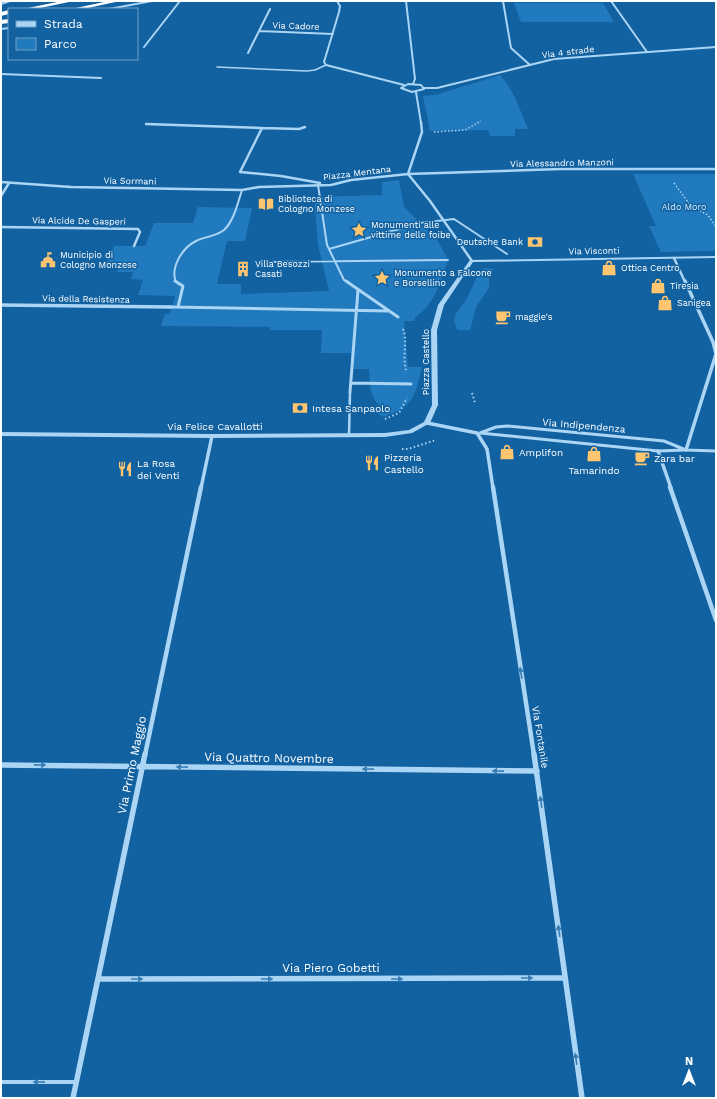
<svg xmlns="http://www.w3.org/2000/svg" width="717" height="1099" viewBox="0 0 717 1099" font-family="'Work Sans',sans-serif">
  <rect width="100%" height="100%" fill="#1261a0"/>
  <path fill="#217abd" d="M 514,3 L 603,3 L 614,22 L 521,22 Z
    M 500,75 C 514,90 520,110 528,129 L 515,129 L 515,136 L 490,136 L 488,130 L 430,131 L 423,96 L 435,95 Z
    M 633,174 L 716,174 L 716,251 L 661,252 L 649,226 L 656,226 Z
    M 399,180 L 404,207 L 438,241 L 448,260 C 442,277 437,296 425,309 C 421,314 415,315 414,321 L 404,321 L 408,367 L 422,367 C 415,397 413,407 383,417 L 378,413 L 381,407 C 369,397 370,384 369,369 L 353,369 L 351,353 L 321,353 L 322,330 L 270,330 L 270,327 L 161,326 L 165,314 L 170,313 L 175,296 L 138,295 L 143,280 L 131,279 L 133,272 L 117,272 L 119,266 L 105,266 L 114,246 L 145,246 L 154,223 L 193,223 L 198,207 L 252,208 L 245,241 L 227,241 L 217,284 L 241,284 L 241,294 L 329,291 L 318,245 L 314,197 L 382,195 L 382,182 Z
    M 484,268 L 494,269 L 489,276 L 489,288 L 476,307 L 470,330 L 457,330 L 454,320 L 456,313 L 466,300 L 478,275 Z"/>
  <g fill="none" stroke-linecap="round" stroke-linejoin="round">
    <path stroke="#abd5f5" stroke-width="1" stroke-dasharray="1 1.5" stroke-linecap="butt" d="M 478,123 L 481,121"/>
    <path stroke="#abd5f5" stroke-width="1.5" stroke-dasharray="1.5 2" stroke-linecap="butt" d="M 434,132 L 465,130 L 479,122
      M 674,183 L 691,206 L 708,215 L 716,227"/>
    <path stroke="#abd5f5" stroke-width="2" stroke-dasharray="1.5 2.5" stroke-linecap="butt" d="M 403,329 C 408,342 402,356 406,370
      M 472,393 L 475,403
      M 385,419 L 399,413 L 407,398
      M 402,449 L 408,449 L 436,440"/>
    <path stroke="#abd5f5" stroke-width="1.5" d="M 217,67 L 307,71 L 315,70 L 326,65"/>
    <path stroke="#abd5f5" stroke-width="2.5" d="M 349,435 L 350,392"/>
    <path stroke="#abd5f5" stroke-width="4" d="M 1,1082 L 76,1082"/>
    <path stroke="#abd5f5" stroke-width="2" d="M 318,185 L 327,245 L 344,280 L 348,282
      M 329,249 L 420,223 L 454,219 L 507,254
      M 265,262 L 448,260
      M 176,282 C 170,268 182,248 196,241 C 204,237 217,236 224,230 C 234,221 238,202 242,190"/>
    <path stroke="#abd5f5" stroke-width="3" d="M 175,281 L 183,286 L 178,307
      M 346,281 L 398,317
      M 171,307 L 388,311
      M 351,383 L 411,384
      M 350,392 L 358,290
      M 480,433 L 496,427 L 507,426 L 664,441 L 686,450 L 716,451
      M 480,433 L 658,451 L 685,450"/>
    <path stroke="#abd5f5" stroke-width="2" d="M 337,1 L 340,6 L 339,12 L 324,62 L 326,65 L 404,85
      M 406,1 L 415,79 L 413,84
      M 503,1 L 511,48 L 530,65
      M 611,1 L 647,52
      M 1,4 L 10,1
      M 109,9 L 152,1
      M 1,29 L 9,28
      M 259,31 L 333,34
      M 144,47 L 180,1
      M 248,53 L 270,9
      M 1,74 L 101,78
      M 408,84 L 421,85 L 424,89 L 412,92 L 401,88 Z
      M 424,88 L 437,88 L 554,59 L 716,47
      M 416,92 L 421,123"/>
    <path stroke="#abd5f5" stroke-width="2.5" d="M 146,124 L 262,128
      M 305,127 L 299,129 L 262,128 L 240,172 L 281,176 L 320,183
      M 408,174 L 430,201 L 472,261
      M 408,174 L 422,132 L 421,122
      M 1,182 L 71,187 L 242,190 L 259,187 L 331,185 L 351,180 L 408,174 L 561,169 L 716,169
      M 1,196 L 9,183
      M 1,227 L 138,229 L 140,232 L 134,246
      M 674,258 L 685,282"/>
    <path stroke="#abd5f5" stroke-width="3.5" d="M 685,281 L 713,342 L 716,354 L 686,450
      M 1,305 L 171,307
      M 427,423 L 477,433 L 487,449 L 493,488
      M 658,451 L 671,488
      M 201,488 L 212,436"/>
    <path stroke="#abd5f5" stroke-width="4.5" d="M 493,487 L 534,755
      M 670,487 L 716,620
      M 145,755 L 201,487"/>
    <path stroke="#abd5f5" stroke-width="5.5" d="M 534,754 L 582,1098
      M 1,765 L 537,771
      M 98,979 L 565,978
      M 73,1098 L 145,754"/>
    <path fill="#abd5f5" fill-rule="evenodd" d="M 716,256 L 716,258 L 473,262 L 444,305 L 437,330 L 438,405 L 430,423 L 412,433 L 385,437 L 212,438 L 1,436 L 1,432 L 212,434 L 385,433 L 409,430 L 424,422 L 432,405 L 431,330 L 438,305 L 470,260 Z"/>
    <path fill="#fff" fill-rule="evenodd" d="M 62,1 L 74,1 L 35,9 L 23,9 Z
      M 109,1 L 120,1 L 83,9 L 71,9 Z
      M 9,10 L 9,14 L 1,16 L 1,12 Z
      M 9,19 L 9,23 L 1,24 L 1,20 Z"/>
  </g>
  <defs><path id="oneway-solid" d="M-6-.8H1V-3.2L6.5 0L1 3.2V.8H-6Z"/></defs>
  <g fill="#387eb5">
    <use href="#oneway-solid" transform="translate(521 673) rotate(-99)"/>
    <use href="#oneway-solid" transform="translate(40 765) rotate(1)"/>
    <use href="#oneway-solid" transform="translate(182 767) rotate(-179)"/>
    <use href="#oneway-solid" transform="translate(368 769) rotate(-179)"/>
    <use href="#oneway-solid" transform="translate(498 771) rotate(-179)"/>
    <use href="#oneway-solid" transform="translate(541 802) rotate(-98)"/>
    <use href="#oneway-solid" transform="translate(559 931) rotate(-98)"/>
    <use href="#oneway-solid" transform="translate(527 978)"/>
    <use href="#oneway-solid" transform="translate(137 979)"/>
    <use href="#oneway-solid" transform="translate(267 979)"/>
    <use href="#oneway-solid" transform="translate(397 979)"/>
    <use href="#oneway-solid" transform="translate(576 1059) rotate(-98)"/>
    <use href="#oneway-solid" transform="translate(39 1082) rotate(-179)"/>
  </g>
  <defs>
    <g id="library-bare" transform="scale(1.2)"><path d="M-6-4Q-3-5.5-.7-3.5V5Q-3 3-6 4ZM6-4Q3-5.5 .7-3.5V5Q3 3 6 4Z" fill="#ffc56f" stroke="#1261a0" stroke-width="2.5" paint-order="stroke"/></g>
    <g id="sight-bare" transform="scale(1.2)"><path d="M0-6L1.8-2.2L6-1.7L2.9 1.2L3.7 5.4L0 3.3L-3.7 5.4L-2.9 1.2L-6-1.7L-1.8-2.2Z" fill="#ffc56f" stroke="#1261a0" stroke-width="2.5" paint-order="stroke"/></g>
    <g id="bank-bare" transform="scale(1.2)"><path d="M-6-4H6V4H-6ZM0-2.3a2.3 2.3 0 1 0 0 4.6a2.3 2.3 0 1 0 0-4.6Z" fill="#ffc56f" stroke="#1261a0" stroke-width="2.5" paint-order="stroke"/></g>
    <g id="civic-bare" transform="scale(1.2)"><path d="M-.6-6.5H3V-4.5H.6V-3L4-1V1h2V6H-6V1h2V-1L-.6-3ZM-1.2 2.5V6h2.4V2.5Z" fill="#ffc56f" stroke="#1261a0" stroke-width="2.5" paint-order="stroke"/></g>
    <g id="shop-bare" transform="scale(1.2)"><path d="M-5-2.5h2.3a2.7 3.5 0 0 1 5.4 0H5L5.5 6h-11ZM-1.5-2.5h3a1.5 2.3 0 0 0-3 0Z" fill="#ffc56f" stroke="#1261a0" stroke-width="2.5" paint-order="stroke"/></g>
    <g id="building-bare" transform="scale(1.2)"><path d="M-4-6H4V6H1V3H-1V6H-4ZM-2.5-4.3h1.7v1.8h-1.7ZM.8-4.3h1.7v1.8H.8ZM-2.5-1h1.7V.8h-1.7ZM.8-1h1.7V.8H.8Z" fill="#ffc56f" stroke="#1261a0" stroke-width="2.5" paint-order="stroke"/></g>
    <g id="cafe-bare" transform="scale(1.2)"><path d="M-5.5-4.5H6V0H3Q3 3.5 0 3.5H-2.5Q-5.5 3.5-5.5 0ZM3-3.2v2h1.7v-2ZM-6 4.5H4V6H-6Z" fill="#ffc56f" stroke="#1261a0" stroke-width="2.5" paint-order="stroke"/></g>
    <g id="restaurant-bare" transform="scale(1.2)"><path d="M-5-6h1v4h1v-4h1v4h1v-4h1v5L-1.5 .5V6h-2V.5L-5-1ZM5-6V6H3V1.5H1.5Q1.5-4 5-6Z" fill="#ffc56f" stroke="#1261a0" stroke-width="2.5" paint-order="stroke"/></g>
  </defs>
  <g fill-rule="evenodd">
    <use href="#library-bare" x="266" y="204"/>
    <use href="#sight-bare" x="359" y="230"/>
    <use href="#bank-bare" x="535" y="242"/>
    <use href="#civic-bare" x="48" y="260"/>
    <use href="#shop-bare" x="609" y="268"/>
    <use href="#building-bare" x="243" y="269"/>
    <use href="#sight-bare" x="382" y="278"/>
    <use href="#shop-bare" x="658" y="286"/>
    <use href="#shop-bare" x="665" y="303"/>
    <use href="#cafe-bare" x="503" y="317"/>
    <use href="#bank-bare" x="300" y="408"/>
    <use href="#shop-bare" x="507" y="452"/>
    <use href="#shop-bare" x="594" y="454"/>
    <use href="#cafe-bare" x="642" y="458"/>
    <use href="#restaurant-bare" x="372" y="463"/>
    <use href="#restaurant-bare" x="125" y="469"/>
  </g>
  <g text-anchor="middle" stroke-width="3" stroke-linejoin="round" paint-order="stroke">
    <g font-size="9" fill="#fff" stroke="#1261a0">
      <text transform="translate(296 26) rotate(2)" y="3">Via Cadore</text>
      <text transform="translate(568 52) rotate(-7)" y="3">Via 4 strade</text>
      <text transform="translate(562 163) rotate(-1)" y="3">Via Alessandro Manzoni</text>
      <text transform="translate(357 173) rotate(-7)" y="3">Piazza Mentana</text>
      <text transform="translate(130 181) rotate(1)" y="3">Via Sormani</text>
      <text transform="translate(79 221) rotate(1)" y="3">Via Alcide De Gasperi</text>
      <text transform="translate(594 251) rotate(-1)" y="3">Via Visconti</text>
      <text transform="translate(86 299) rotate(1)" y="3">Via della Resistenza</text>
      <text transform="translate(426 362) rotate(-90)" y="3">Piazza Castello</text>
    </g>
    <g font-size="9" fill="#fff" stroke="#1261a0" text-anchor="start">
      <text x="278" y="202">Biblioteca di<tspan x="278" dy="10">Cologno Monzese</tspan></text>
      <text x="371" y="228">Monumenti alle<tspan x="371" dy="10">vittime delle foibe</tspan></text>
      <text x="523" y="245" text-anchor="end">Deutsche Bank</text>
      <text x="60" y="258">Municipio di<tspan x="60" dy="10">Cologno Monzese</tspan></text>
      <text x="255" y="267">Villa Besozzi<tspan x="255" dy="10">Casati</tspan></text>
      <text x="621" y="271">Ottica Centro</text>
      <text x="394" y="276">Monumento a Falcone<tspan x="394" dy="10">e Borsellino</tspan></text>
      <text x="670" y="289">Tiresia</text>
      <text x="677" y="306">Sanigea</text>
      <text x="515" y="320">maggie's</text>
    </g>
    <g font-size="9" fill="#d4ecfe" stroke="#1261a0">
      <text x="684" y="210">Aldo Moro</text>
    </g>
    <g font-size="10" fill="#fff" stroke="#1261a0" text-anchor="start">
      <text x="312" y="412">Intesa Sanpaolo</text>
      <text x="519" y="456">Amplifon</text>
      <text x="384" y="461">Pizzeria<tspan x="384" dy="12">Castello</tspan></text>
      <text x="654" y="462">Zara bar</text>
      <text x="137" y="467">La Rosa<tspan x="137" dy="12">dei Venti</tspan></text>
      <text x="594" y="474" text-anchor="middle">Tamarindo</text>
    </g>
    <g font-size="10" fill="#fff" stroke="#1261a0">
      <text transform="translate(584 425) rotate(5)" y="4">Via Indipendenza</text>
      <text x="215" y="430">Via Felice Cavallotti</text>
      <text transform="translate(541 737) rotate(81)" y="4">Via Fontanile</text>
    </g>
    <g font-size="12" fill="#fff" stroke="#1261a0">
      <text transform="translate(269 758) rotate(1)" y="4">Via Quattro Novembre</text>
      <text transform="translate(132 765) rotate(-78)" y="4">Via Primo Maggio</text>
      <text x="331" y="972">Via Piero Gobetti</text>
    </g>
  </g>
  <rect width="717" height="1099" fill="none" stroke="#ffffff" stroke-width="4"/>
  <rect x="8" y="8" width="130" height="52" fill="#1261a0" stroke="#71a0c6"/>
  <rect x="16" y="21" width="20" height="6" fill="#abd5f5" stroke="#71a0c6"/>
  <text x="44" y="28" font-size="12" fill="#ffffff">Strada</text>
  <rect x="16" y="38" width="20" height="12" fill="#217abd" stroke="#71a0c6"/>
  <text x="44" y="48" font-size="12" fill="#ffffff">Parco</text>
  <g transform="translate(689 1071)" stroke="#1261a0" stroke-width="3" paint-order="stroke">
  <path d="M0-3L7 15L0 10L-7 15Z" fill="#ffffff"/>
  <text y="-6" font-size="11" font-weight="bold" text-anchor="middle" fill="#ffffff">N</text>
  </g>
</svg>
